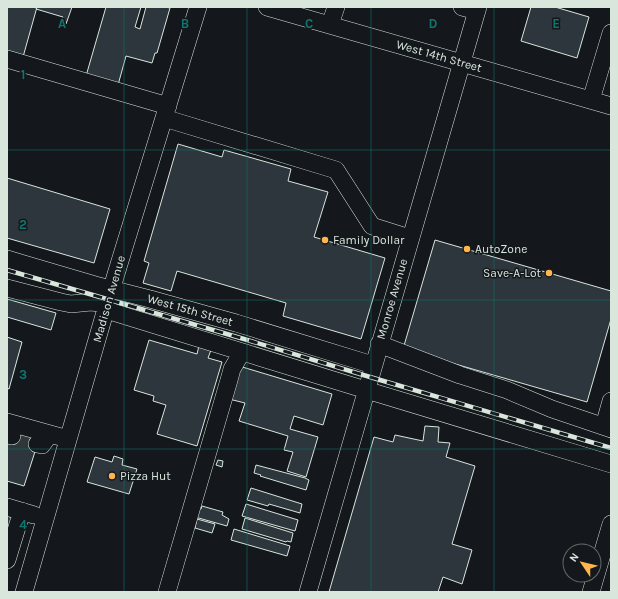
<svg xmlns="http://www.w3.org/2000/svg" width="618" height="599" viewBox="0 0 618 599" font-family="Karla,sans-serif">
  <rect width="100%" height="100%" fill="#14181c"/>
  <path fill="#2c363c" stroke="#d8e6dc" d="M 7,7 L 37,7 L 23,57 L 7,53 Z
    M 37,7 L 72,7 L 66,24 L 61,22 L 63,17 L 36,9 Z
    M 106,7 L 141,7 L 135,27 L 140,29 L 146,7 L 165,7 L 170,8 L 157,53 L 155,53 L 152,63 L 126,56 L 118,85 L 86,76 Z
    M 531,7 L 555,7 L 589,17 L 577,58 L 521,41 Z
    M 178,144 L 222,157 L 224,150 L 291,169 L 288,181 L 328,192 L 314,237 L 385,258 L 361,339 L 283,316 L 286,303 L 177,271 L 171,291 L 143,283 L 149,263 L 144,261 Z
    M 7,178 L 110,209 L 94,263 L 7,238 Z
    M 435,240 L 611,291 L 611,319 L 587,402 L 403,349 Z
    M 7,299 L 56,313 L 51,330 L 7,317 Z
    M 7,337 L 22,342 L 9,389 L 7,388 Z
    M 149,340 L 197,354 L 199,346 L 211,350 L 208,358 L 222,362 L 197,446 L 157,434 L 166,405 L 153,401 L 154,396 L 134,390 Z
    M 239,366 L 332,394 L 323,425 L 294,416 L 290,429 L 318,437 L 306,477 L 287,471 L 293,452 L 284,450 L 288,436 L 239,421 L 245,403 L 229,399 Z
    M 425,426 L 439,427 L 438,442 L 450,443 L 446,457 L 475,466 L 452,544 L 472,550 L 462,584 L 443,577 L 438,592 L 329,592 L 374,437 L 393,442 L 395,435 L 423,441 Z
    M 14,429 L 40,436 L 24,486 L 7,481 L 7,443 Z
    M 114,456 L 123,459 L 122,465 L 137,469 L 129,494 L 87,482 L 95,457 L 112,462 Z
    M 218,460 L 223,461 L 222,467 L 216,465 Z
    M 256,465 L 305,478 L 309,480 L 306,490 L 260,476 L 261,475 L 254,473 Z
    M 251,488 L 302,504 L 300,513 L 269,504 L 268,506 L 247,500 Z
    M 246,504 L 298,520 L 295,531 L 242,516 Z
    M 202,506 L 223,512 L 222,515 L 229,519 L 227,526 L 195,517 L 198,508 L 201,509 Z
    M 7,516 L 17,519 L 7,533 Z
    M 245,518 L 293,533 L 291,542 L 287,541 L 286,542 L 242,529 Z
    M 197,519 L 215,524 L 212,533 L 195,528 Z
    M 234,529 L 290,546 L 287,556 L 231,540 Z"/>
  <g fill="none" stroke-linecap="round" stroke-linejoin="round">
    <path stroke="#313739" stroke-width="17" stroke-dasharray="17 8" stroke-linecap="butt" d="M 12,436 L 37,444"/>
    <g stroke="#d8e6dc" stroke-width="18">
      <path id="minor" d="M 267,7 L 611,106
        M 462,7 L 477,11
        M 330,25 L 336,7
        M 7,59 L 168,106
        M 591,100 L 611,33
        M 164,118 L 336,170 L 372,226 L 410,238
        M 7,259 L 95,285 L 150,299 L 236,323 L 373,365
        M 7,288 L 61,302 L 71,304 L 91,302 L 108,304
        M 106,310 L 366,390 L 611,464
        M 379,344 L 460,375 L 507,390 L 552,409 L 611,429
        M 7,422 L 68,439
        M 604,426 L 611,401
        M 7,435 L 12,436
        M 37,444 L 42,445 L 50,434
        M 7,507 L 34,515
        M 7,560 L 22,511
        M 24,592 L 116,274 L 198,7
        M 167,592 L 229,380 L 232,369 L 242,352
        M 308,592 L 478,7
        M 591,592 L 611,524"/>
    </g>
    <use href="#minor" stroke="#14181c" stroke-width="17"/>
    <g stroke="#d8e6dc" stroke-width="4.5">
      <path id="rail" d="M 7,270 L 244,339 L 370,377 L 611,448"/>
    </g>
    <use href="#rail" stroke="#14181c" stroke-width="3" stroke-dasharray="9" stroke-linecap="butt"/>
  </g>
  <path fill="none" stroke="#0f766e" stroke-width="1" stroke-opacity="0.55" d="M 124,7 L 124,592M 247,7 L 247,592M 371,7 L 371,592M 494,7 L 494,592M 7,150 L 611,150M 7,300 L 611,300M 7,449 L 611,449"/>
  <g fill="#ffb74d" stroke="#14181c" stroke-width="1.5">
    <circle cx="325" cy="240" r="4"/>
    <circle cx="467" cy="249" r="4"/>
    <circle cx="549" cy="273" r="4"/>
    <circle cx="112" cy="476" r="4"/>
  </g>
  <g text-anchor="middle" stroke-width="3" stroke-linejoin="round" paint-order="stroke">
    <g font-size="12" fill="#d8e6dc" stroke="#14181c">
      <text transform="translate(439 56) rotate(16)" y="4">West 14th Street</text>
      <text transform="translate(109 299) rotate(-74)" y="4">Madison Avenue</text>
      <text transform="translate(392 299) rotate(-74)" y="4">Monroe Avenue</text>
      <text transform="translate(190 310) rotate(16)" y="4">West 15th Street</text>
    </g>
    <g font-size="12" fill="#d8e6dc" stroke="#14181c" text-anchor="start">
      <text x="333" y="244">Family Dollar</text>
      <text x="475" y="253">AutoZone</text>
      <text x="541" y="277" text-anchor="end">Save-A-Lot</text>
      <text x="120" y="480">Pizza Hut</text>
    </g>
  </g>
  <g font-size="13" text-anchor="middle" font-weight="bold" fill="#0f766e" stroke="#14181c" stroke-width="3" stroke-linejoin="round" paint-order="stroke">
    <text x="62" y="28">A</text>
    <text x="185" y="28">B</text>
    <text x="309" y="28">C</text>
    <text x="433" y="28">D</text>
    <text x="556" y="28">E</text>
    <text x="23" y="79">1</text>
    <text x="23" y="229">2</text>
    <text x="23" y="379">3</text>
    <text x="23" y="529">4</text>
  </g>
  <rect width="618" height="599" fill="none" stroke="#d8e6dc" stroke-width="16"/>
  <g transform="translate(582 563) rotate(305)"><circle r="19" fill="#14181c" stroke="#626a69"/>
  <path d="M0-3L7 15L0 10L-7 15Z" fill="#ffb74d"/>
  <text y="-6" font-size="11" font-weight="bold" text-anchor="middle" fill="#d8e6dc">N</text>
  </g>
</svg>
